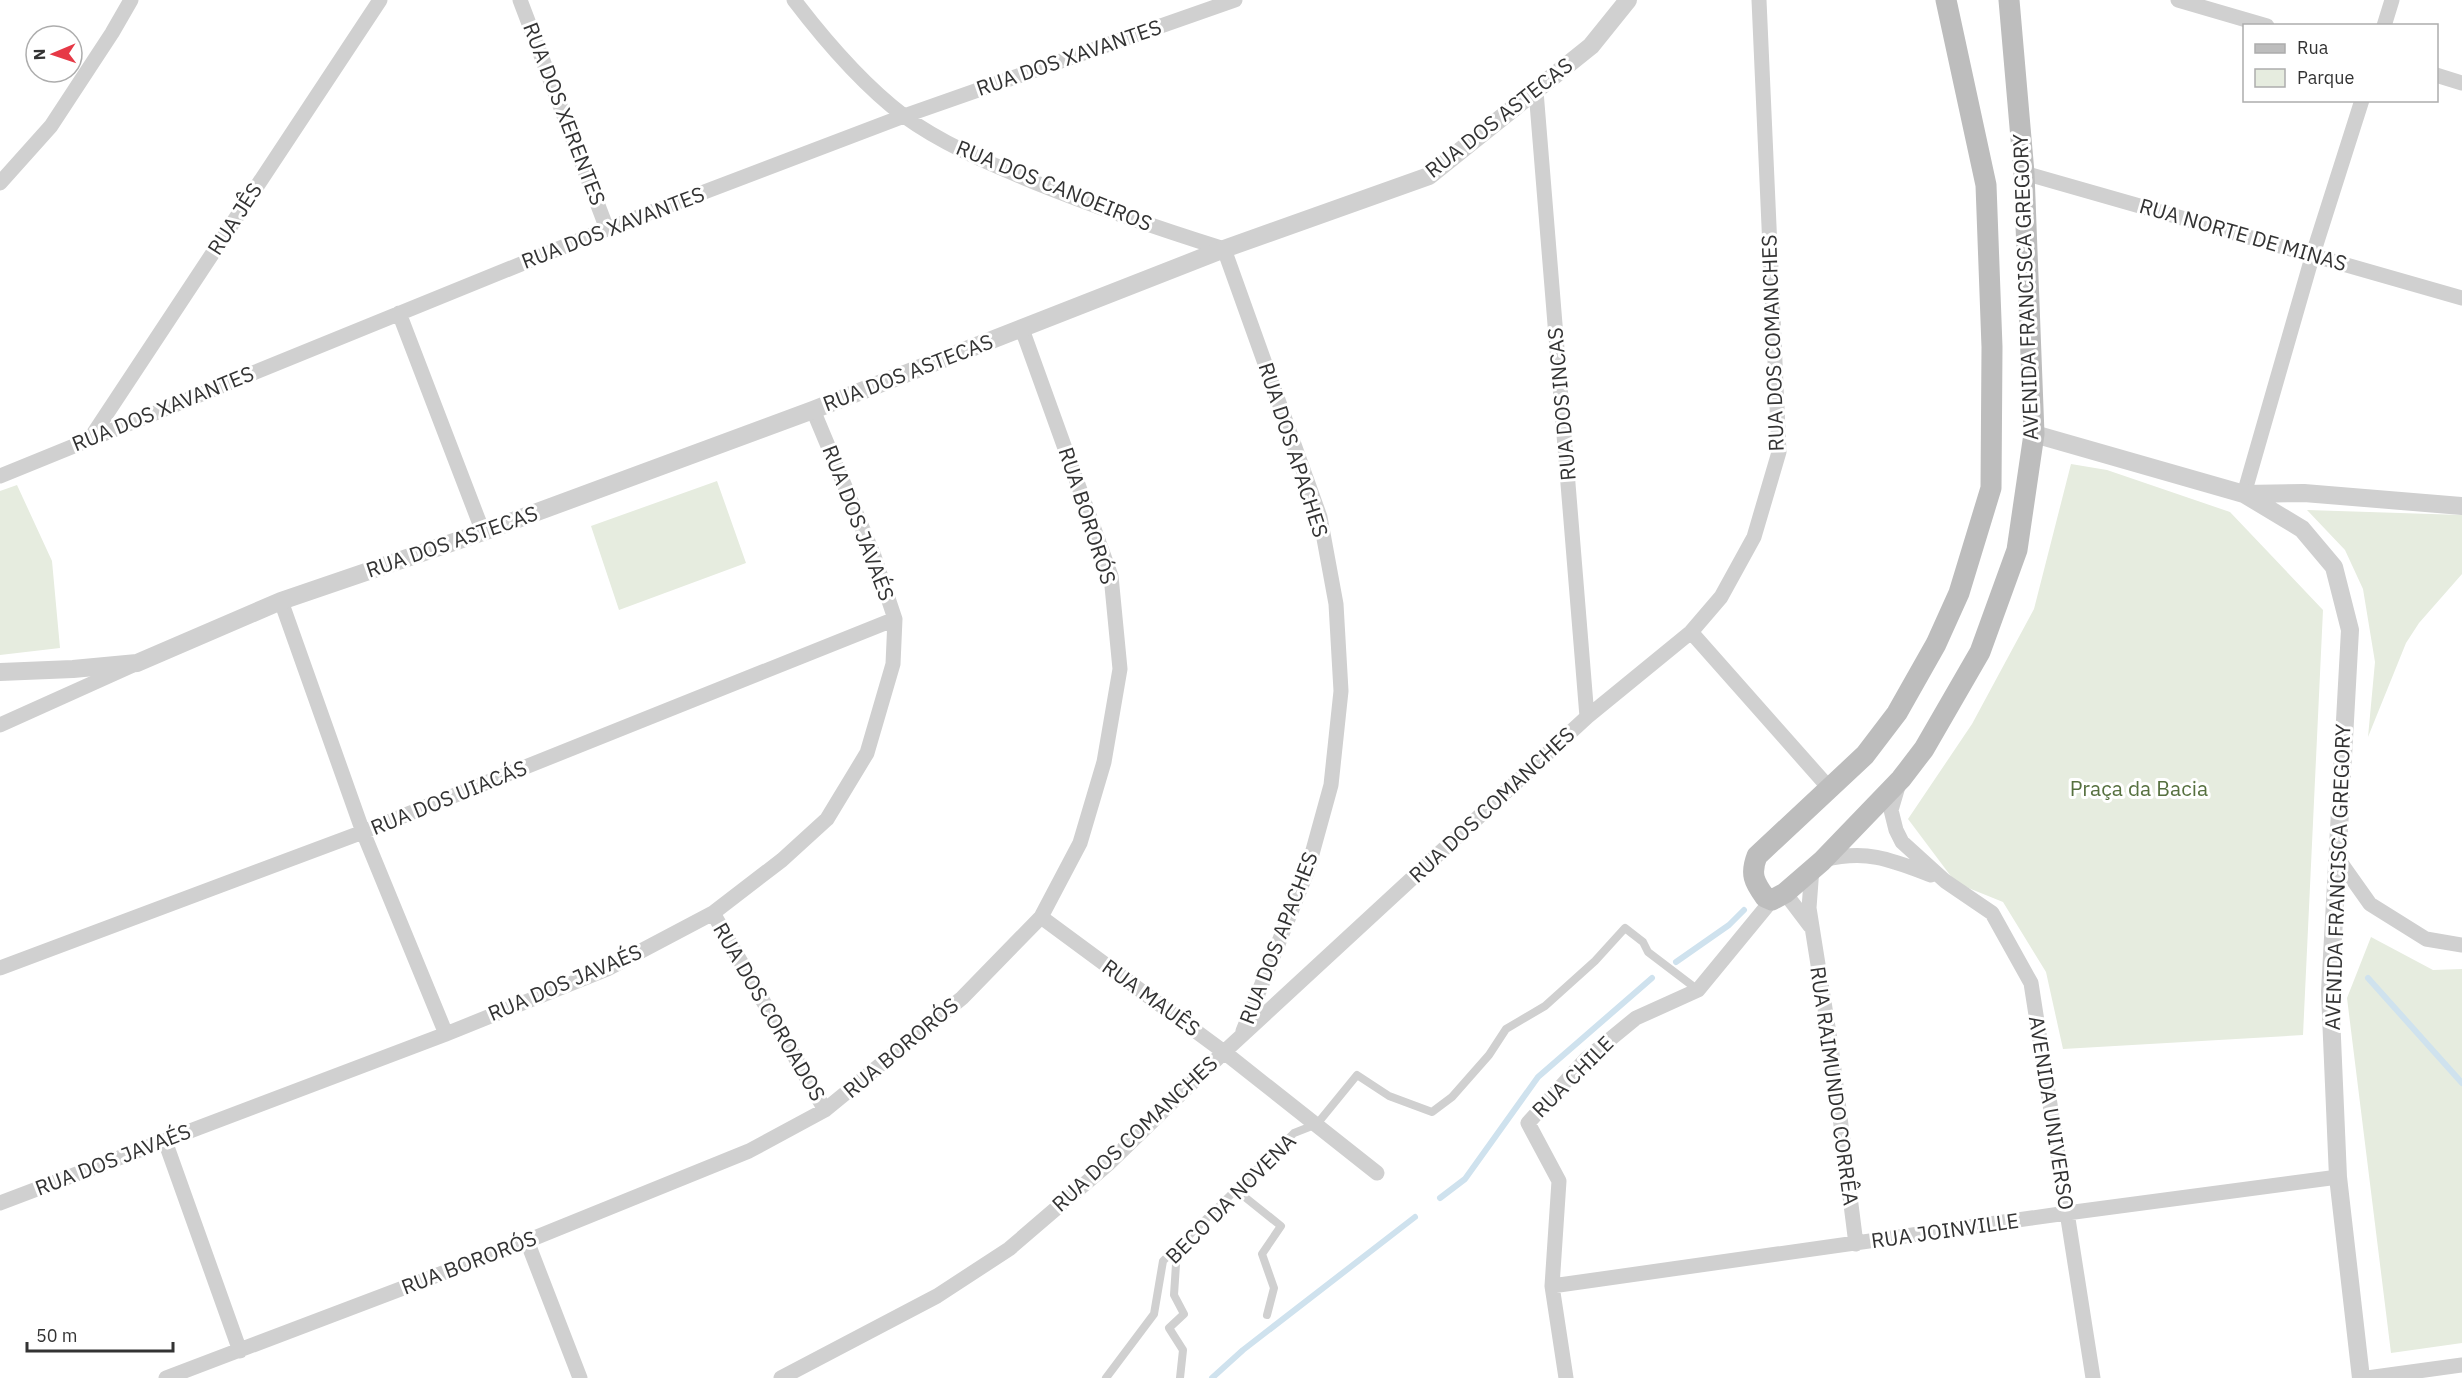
<svg xmlns="http://www.w3.org/2000/svg" width="2462" height="1378" viewBox="0 0 2462 1378" font-family="'IBM Plex Sans',sans-serif">
  <rect width="100%" height="100%" fill="#fff"/>
  <path fill="#e6ecdf" d="M 2071,464 L 2107,470 L 2230,512 L 2323,610 L 2303,1035 L 2063,1049 L 2046,972 L 2003,902 L 1956,883 L 1908,819 L 1972,724 L 2034,609 Z
    M 717,481 L 746,563 L 619,610 L 591,526 Z
    M 17,485 L 52,561 L 60,648 L 0,655 L 0,491 Z
    M 2307,510 L 2462,515 L 2462,574 L 2419,623 L 2406,643 L 2368,737 L 2375,662 L 2363,589 L 2345,550 Z
    M 2371,937 L 2433,970 L 2462,969 L 2462,1343 L 2391,1353 L 2347,998 Z"/>
  <g fill="none" stroke-linecap="round" stroke-linejoin="round">
    <path stroke="#cfe2ee" stroke-width="6" d="M 1676,962 L 1729,925 L 1744,910
      M 2368,978 L 2462,1083
      M 1440,1198 L 1465,1179 L 1538,1077 L 1652,978
      M 1212,1378 L 1243,1350 L 1415,1217"/>
    <path stroke="#d0d0d0" stroke-width="8" d="M 1236,1190 L 1281,1226 L 1262,1254 L 1274,1288 L 1267,1315
      M 1177,1249 L 1174,1295 L 1184,1314 L 1169,1328 L 1183,1350 L 1180,1378
      M 1106,1378 L 1154,1314 L 1163,1261 L 1294,1133 L 1317,1124 L 1357,1075 L 1389,1096 L 1432,1112 L 1452,1097 L 1489,1055 L 1506,1029 L 1545,1006 L 1595,961 L 1625,928 L 1643,942 L 1648,952 L 1698,990"/>
    <path stroke="#d0d0d0" stroke-width="15" d="M 520,0 L 607,229
      M 794,0 C 826,42 862,84 904,116 C 944,145 989,163 1034,182 C 1096,207 1160,229 1224,249 L 1320,517 L 1336,604 L 1341,691 L 1331,785 L 1307,872 L 1243,1031
      M 2178,0 L 2267,26
      M 2384,26 L 2392,0
      M 2436,75 L 2462,83
      M 1536,91 L 1587,717
      M 2024,173 L 2462,298
      M 0,183 L 51,126 L 112,33 L 131,0
      M 399,313 L 483,532
      M 90,439 L 380,0
      M 0,476 L 607,229 L 904,116 L 1235,0
      M 2244,494 L 2313,254 L 2362,100
      M 281,601 L 363,832 L 446,1034
      M 1691,632 L 1830,789
      M 0,725 L 131,666
      M 1899,783 L 1891,810 L 1896,830 L 1902,842 L 1945,881 L 1992,913 L 2031,983 L 2093,1378
      M 2336,856 L 2370,904 L 2426,939 L 2462,945
      M 1824,860 C 1867,849 1892,860 1931,875
      M 1812,868 L 1809,908 L 1831,1046 L 1856,1244
      M 1785,893 L 1810,926
      M 713,913 L 825,1110
      M 1041,917 L 1224,1052 L 1377,1173
      M 0,968 L 363,832 L 895,619
      M 165,1141 L 240,1351
      M 0,1203 L 446,1034 L 607,969 L 713,913 L 782,860 L 827,819 L 867,753 L 893,664 L 895,619 L 874,556 L 813,410
      M 527,1241 L 580,1378
      M 1552,1286 L 2067,1213 L 2338,1177
      M 166,1378 L 527,1241 L 749,1151 L 825,1110 L 962,998 L 1041,917 L 1080,843 L 1104,762 L 1120,669 L 1111,576 L 1022,329
      M 781,1378 L 937,1296 L 1009,1249 L 1108,1164 L 1224,1052 L 1587,717 L 1691,632 L 1721,597 L 1754,537 L 1779,452 L 1759,0
      M 1566,1378 L 1552,1286 L 1559,1181 L 1528,1123 L 1586,1059 L 1636,1018 L 1698,990 L 1772,900
      M 2367,1378 L 2462,1365"/>
    <path stroke="#d0d0d0" stroke-width="18" d="M 2034,434 L 2244,494 L 2304,493 L 2462,506
      M 2244,494 L 2302,529 L 2334,567 L 2350,630 L 2330,992 L 2338,1177 L 2361,1378
      M 0,672 L 73,669 L 137,663 L 281,601 L 483,532 L 813,410 L 1224,249 L 1429,176 L 1591,46 L 1628,0"/>
    <path stroke="#bdbdbd" stroke-width="21" d="M 1946,0 L 1986,185 L 1992,347 L 1991,488 L 1959,593 L 1936,644 L 1897,713 L 1865,755 L 1757,856 C 1750,874 1754,882 1765,897 L 1772,900 L 1785,893 L 1822,861 L 1901,779 L 1924,749 L 1980,652 L 2017,550 L 2034,434 L 2024,173 L 2009,0"/>
  </g>
  <g text-anchor="middle" stroke-width="6" stroke-linejoin="round" paint-order="stroke">
    <g font-size="21" fill="#333" stroke="#fff">
      <text transform="translate(1069 58) rotate(-19)" y="7">RUA DOS XAVANTES</text>
      <text transform="translate(564 114) rotate(69)" y="7">RUA DOS XERENTES</text>
      <text transform="translate(1499 118) rotate(-38)" y="7">RUA DOS ASTECAS</text>
      <text transform="translate(1054 186) rotate(22)" y="7">RUA DOS CANOEIROS</text>
      <text transform="translate(235 219) rotate(-57)" y="7">RUA JÊS</text>
      <text transform="translate(613 228) rotate(-21)" y="7">RUA DOS XAVANTES</text>
      <text transform="translate(2243 235) rotate(16)" y="7">RUA NORTE DE MINAS</text>
      <text transform="translate(2026 287) rotate(-92)" y="7">AVENIDA FRANCISCA GREGORY</text>
      <text transform="translate(1773 343) rotate(-92)" y="7">RUA DOS COMANCHES</text>
      <text transform="translate(908 373) rotate(-21)" y="7">RUA DOS ASTECAS</text>
      <text transform="translate(1562 404) rotate(-95)" y="7">RUA DOS INCAS</text>
      <text transform="translate(163 409) rotate(-22)" y="7">RUA DOS XAVANTES</text>
      <text transform="translate(1293 450) rotate(72)" y="7">RUA DOS APACHES</text>
      <text transform="translate(1087 516) rotate(72)" y="7">RUA BORORÓS</text>
      <text transform="translate(858 523) rotate(69)" y="7">RUA DOS JAVAÉS</text>
      <text transform="translate(452 542) rotate(-19)" y="7">RUA DOS ASTECAS</text>
      <text transform="translate(449 798) rotate(-22)" y="7">RUA DOS UIACÁS</text>
      <text transform="translate(1492 805) rotate(-43)" y="7">RUA DOS COMANCHES</text>
      <text transform="translate(2338 877) rotate(-88)" y="7">AVENIDA FRANCISCA GREGORY</text>
      <text transform="translate(1279 938) rotate(-69)" y="7">RUA DOS APACHES</text>
      <text transform="translate(565 983) rotate(-23)" y="7">RUA DOS JAVAÉS</text>
      <text transform="translate(1151 998) rotate(36)" y="7">RUA MAUÊS</text>
      <text transform="translate(769 1012) rotate(60)" y="7">RUA DOS COROADOS</text>
      <text transform="translate(901 1048) rotate(-40)" y="7">RUA BORORÓS</text>
      <text transform="translate(1573 1077) rotate(-45)" y="7">RUA CHILE</text>
      <text transform="translate(1834 1086) rotate(82)" y="7">RUA RAIMUNDO CORRÊA</text>
      <text transform="translate(2051 1113) rotate(81)" y="7">AVENIDA UNIVERSO</text>
      <text transform="translate(1135 1134) rotate(-43)" y="7">RUA DOS COMANCHES</text>
      <text transform="translate(113 1160) rotate(-21)" y="7">RUA DOS JAVAÉS</text>
      <text transform="translate(1231 1199) rotate(-45)" y="7">BECO DA NOVENA</text>
      <text transform="translate(1945 1231) rotate(-8)" y="7">RUA JOINVILLE</text>
      <text transform="translate(469 1263) rotate(-21)" y="7">RUA BORORÓS</text>
    </g>
    <g font-size="21" fill="#56703f" stroke="#fff">
      <text x="2139" y="796">Praça da Bacia</text>
    </g>
  </g>
  <rect x="2243" y="24" width="195" height="78" fill="#ffffff" stroke="#adadad" stroke-width="1.5"/>
  <rect x="2255" y="44" width="30" height="9" fill="#bdbdbd" stroke="#adadad" stroke-width="1.5"/>
  <text x="2297" y="54" font-size="18" fill="#333333">Rua</text>
  <rect x="2255" y="69" width="30" height="18" fill="#e6ecdf" stroke="#adadad" stroke-width="1.5"/>
  <text x="2297" y="84" font-size="18" fill="#333333">Parque</text>
  <g transform="translate(54 54) rotate(268)"><circle r="28" fill="#ffffff" stroke="#adadad" stroke-width="1.5"/>
  <path d="M0-4.5L10 22L0 15L-10 22Z" fill="#e63946"/>
  <text y="-9" font-size="16" font-weight="bold" text-anchor="middle" fill="#333333">N</text>
  </g>
  <path d="M27 1342v9h146v-9" fill="none" stroke="#333333" stroke-width="3"/>
  <text x="36" y="1342" font-size="18" fill="#333333" stroke="#ffffff" stroke-width="4.5" paint-order="stroke">50 m</text>
</svg>
